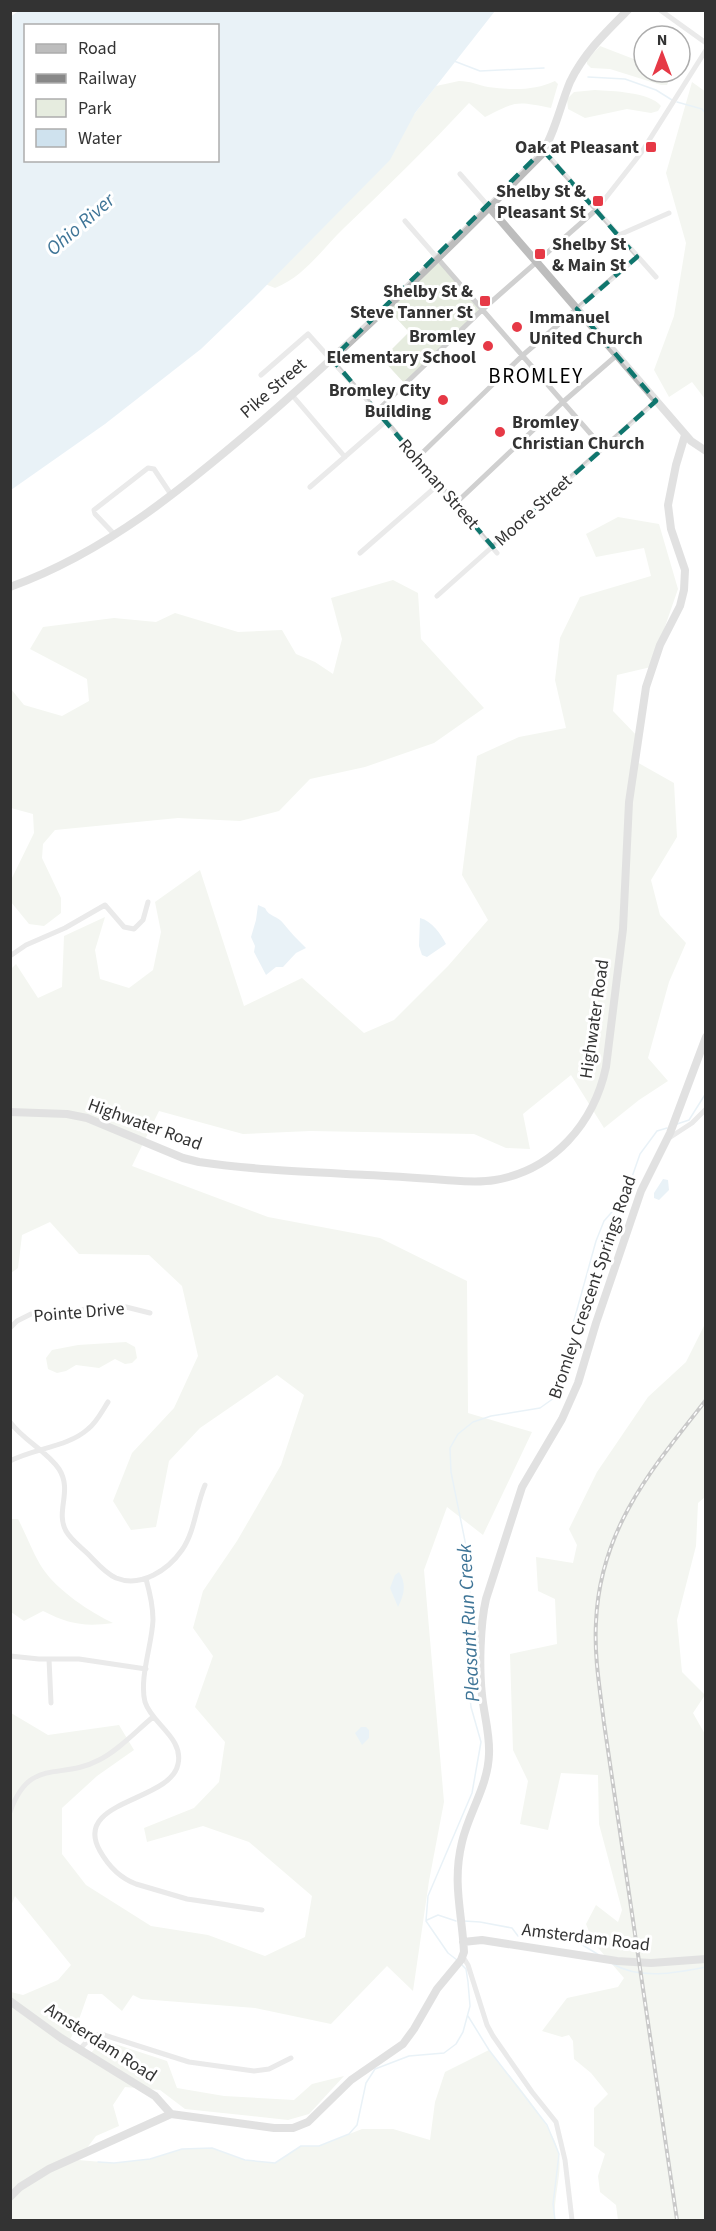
<svg xmlns="http://www.w3.org/2000/svg" width="716" height="2231" viewBox="0 0 716 2231" font-family="'Source Sans 3',sans-serif">
  <rect width="100%" height="100%" fill="#fff"/>
  <path fill="#e6ecdf" d="M 600,46 L 644,63 L 644,72 L 660,72 L 669,80 L 667,85 L 661,85 L 610,69 L 591,68 L 587,64 L 587,60 Z
    M 459,81 C 470,81 478,85 488,87 C 511,90 534,91 555,81 L 558,84 L 551,108 C 515,101 517,101 485,117 L 469,103 C 429,146 387,187 344,228 C 322,249 305,276 275,288 L 260,282 L 415,113 L 436,86 Z
    M 692,82 L 706,92 L 705,399 L 692,382 L 669,397 L 654,370 L 674,316 L 686,243 L 666,173 Z
    M 595,90 C 612,91 650,92 661,106 L 658,111 L 651,113 L 627,109 L 585,118 L 568,109 L 567,99 L 574,92 Z
    M 438,258 L 482,310 L 405,384 L 382,359 L 409,332 L 386,307 Z
    M 618,517 L 659,524 L 678,589 L 651,667 L 617,675 L 613,711 L 639,738 L 635,761 L 674,783 L 677,837 L 651,880 L 660,915 L 686,943 L 669,982 L 648,1058 L 668,1081 L 639,1100 L 604,1128 L 571,1075 L 523,1114 L 530,1149 L 506,1148 L 474,1134 L 310,1131 L 243,1134 L 159,1111 L 132,1166 L 268,1217 L 380,1238 L 467,1281 L 468,1413 L 532,1432 L 483,1535 L 447,1507 L 424,1570 L 444,1802 L 429,1881 L 413,1991 L 387,1966 L 331,2024 L 255,2008 L 141,1999 L 133,1995 L 122,2011 L 102,1994 L 88,1994 L 77,2025 L 69,2042 L 90,2054 L 103,2040 L 167,2061 L 177,2088 L 224,2096 L 294,2100 L 312,2084 L 344,2076 L 309,2114 L 288,2120 L 185,2109 L 160,2090 L 125,2087 L 113,2105 L 119,2126 L 96,2136 L 78,2160 L 114,2163 L 150,2159 L 182,2149 L 212,2148 L 245,2160 L 275,2163 L 301,2146 L 319,2146 L 362,2129 L 393,2129 L 430,2140 L 435,2102 L 445,2072 L 489,2050 C 508,2075 555,2126 559,2155 C 562,2175 553,2198 555,2220 L 11,2220 L 11,1992 L 23,1995 L 58,1980 L 71,1965 L 15,1896 L 11,1906 L 11,1713 L 48,1735 L 119,1725 L 134,1750 L 97,1776 L 62,1808 L 62,1854 L 86,1885 L 151,1926 L 208,1935 L 265,1956 L 305,1937 L 312,1896 L 249,1842 L 203,1826 L 147,1842 L 144,1828 L 194,1808 L 219,1782 L 225,1742 L 195,1707 L 213,1656 L 193,1628 L 203,1591 L 237,1541 L 281,1465 L 304,1395 L 277,1375 L 200,1428 L 169,1461 L 156,1527 L 131,1530 L 113,1501 L 132,1453 L 174,1408 L 198,1356 L 182,1286 L 149,1255 L 79,1254 L 50,1222 L 22,1235 L 18,1268 L 11,1273 L 11,969 L 16,964 L 38,998 L 62,987 L 64,936 L 105,917 L 95,950 L 100,979 L 129,988 L 153,970 L 161,932 L 155,902 L 200,870 L 244,1006 L 302,978 L 364,1033 L 394,1020 L 448,966 L 488,920 L 462,875 L 477,756 L 519,737 L 566,728 L 555,680 L 560,638 L 580,597 L 651,576 L 644,548 L 596,557 L 586,534 Z
    M 393,580 L 418,593 L 421,639 L 484,708 L 434,743 L 365,767 L 310,779 L 279,811 L 240,821 L 178,818 L 55,830 L 43,844 L 42,858 L 61,898 L 61,913 L 44,926 L 29,924 L 11,902 L 11,880 L 34,833 L 33,814 L 11,808 L 11,689 L 24,705 L 62,716 L 89,701 L 87,679 L 30,649 L 43,627 L 114,618 L 156,622 L 175,613 L 238,632 L 282,630 L 296,654 L 315,662 L 333,674 L 342,639 L 331,598 Z
    M 705,1324 L 705,1497 L 698,1503 L 696,1546 L 677,1620 L 682,1672 L 705,1695 L 693,1713 L 706,1736 L 705,2220 L 618,2220 L 616,2205 L 600,2192 L 598,2176 L 605,2154 L 594,2146 L 594,2108 L 608,2094 L 591,2073 L 574,2059 L 573,2041 L 569,2035 L 562,2037 L 542,2031 L 567,1998 L 618,1987 L 624,1978 L 593,1942 L 586,1924 L 596,1905 L 618,1922 L 622,1910 L 599,1824 L 598,1775 L 561,1773 L 548,1830 L 520,1824 L 528,1781 L 513,1750 L 510,1654 L 557,1644 L 555,1599 L 538,1591 L 536,1557 L 573,1563 L 577,1545 L 569,1529 L 597,1472 L 648,1397 L 686,1362 Z
    M 126,1342 L 135,1347 L 137,1358 L 132,1363 L 125,1364 L 115,1359 L 99,1368 L 76,1365 L 66,1371 L 57,1373 L 48,1369 L 46,1358 L 52,1350 L 78,1345 Z
    M 11,1519 L 18,1519 C 26,1534 34,1556 43,1569 C 58,1591 90,1612 113,1623 C 84,1627 69,1624 43,1611 L 24,1621 L 11,1612 Z"/>
  <path fill="#cfe2ee" fill-rule="evenodd" d="M 20,10 L 495,11 L 415,113 L 390,160 L 252,300 L 201,349 L 105,424 L 11,490 L 10,17 ZM 26,26 L 218,26 L 218,160 L 26,160 Z
    M 258,905 L 265,908 C 269,917 278,916 283,923 C 290,932 298,940 306,948 L 296,953 L 283,967 L 276,967 L 266,975 L 254,952 L 255,946 L 251,937 L 256,920 Z
    M 420,918 C 432,921 441,934 446,944 L 427,957 L 422,955 L 419,946 Z
    M 663,1179 L 668,1180 L 669,1190 L 659,1200 L 654,1198 L 654,1193 Z
    M 399,1572 C 407,1584 404,1595 398,1607 L 390,1588 L 395,1575 Z
    M 361,1727 L 366,1727 L 369,1730 L 369,1738 L 362,1745 L 355,1733 Z"/>
  <g fill="none" stroke-linecap="round" stroke-linejoin="round">
    <path stroke="#cfe2ee" stroke-width="1.5" d="M 454,61 L 480,71 L 544,68
      M 588,77 L 625,79 L 656,90 L 672,100
      M 677,102 L 702,109 L 706,114
      M 677,1124 L 689,1120 L 706,1093
      M 427,1920 L 438,1915 L 456,1921
      M 464,1921 L 480,1922 L 512,1928 L 518,1936 L 554,1932 L 566,1935 L 599,1955
      M 457,1960 L 448,1953 L 426,1921 L 428,1896 L 472,1793 L 481,1742 L 471,1707 L 465,1650 L 470,1616 L 470,1582 L 466,1546 L 451,1472 L 450,1448 L 458,1434 L 473,1422 L 491,1416 L 540,1408 L 554,1398 L 567,1365 L 573,1324 L 596,1241 L 604,1221 L 625,1197 L 640,1154 L 657,1131 L 667,1128
      M 613,1964 C 640,1980 676,1973 706,1967
      M 468,2016 L 489,2050 L 547,2125 L 559,2154 L 553,2204 L 555,2220
      M 98,2162 L 114,2163 L 150,2159 L 182,2149 L 212,2148 L 245,2160 L 275,2163 L 301,2146 L 319,2146 L 349,2134 L 357,2125 L 366,2083 L 375,2069 L 409,2056 L 444,2053 L 456,2044 L 463,2032 L 470,2006 L 468,1982 L 466,1969 L 462,1965"/>
    <path stroke="#d0d0d0" stroke-width="5" d="M 660,10 L 706,43
      M 543,150 L 656,277
      M 460,174 L 489,207
      M 405,221 L 603,448
      M 619,235 L 669,213
      M 261,375 L 308,334 L 386,421 L 497,553
      M 292,395 L 345,457
      M 377,411 L 482,310 L 597,209 L 641,153 L 706,50
      M 417,458 L 523,355 L 637,257
      M 310,487 L 386,421
      M 456,503 L 563,402 L 617,355
      M 115,535 L 95,514 L 94,510 L 148,468 L 154,469 L 172,496
      M 360,553 L 439,484
      M 437,596 L 656,401
      M 10,956 L 26,945 L 65,928 L 105,905 L 124,927 L 134,929 L 143,920 L 148,902
      M 669,1138 L 692,1123 L 706,1109
      M 10,1328 L 17,1321 L 31,1314 L 59,1311 L 126,1307 L 150,1313
      M 10,1422 C 24,1441 47,1451 59,1469 C 73,1491 55,1511 66,1531 C 71,1540 81,1547 88,1554 C 96,1562 105,1573 116,1578 C 141,1588 168,1570 182,1550 C 195,1531 196,1506 205,1485
      M 10,1461 C 35,1448 68,1447 88,1429 C 97,1422 102,1411 108,1402
      M 146,1579 C 150,1593 153,1606 153,1620 C 152,1645 139,1678 145,1702 C 152,1724 184,1738 178,1764 C 171,1802 71,1800 100,1851 C 109,1867 120,1878 136,1884 L 187,1899 L 262,1910
      M 10,1656 L 39,1659 L 79,1659 L 146,1669
      M 49,1659 L 51,1703
      M 10,1812 C 30,1756 60,1781 99,1760 C 119,1750 136,1731 153,1717
      M 463,1957 L 468,1965 L 487,2025 L 493,2036 L 532,2092 L 556,2122 L 565,2160 L 572,2220
      M 80,2049 L 91,2037 L 101,2034 L 189,2062 L 254,2071 L 269,2069 L 291,2058"/>
    <path stroke="#bdbdbd" stroke-width="8" d="M 489,207 L 691,441 L 706,451
      M 10,587 C 107,552 186,486 262,421 C 359,337 451,246 541,155 C 555,133 560,106 570,82 C 584,53 606,32 628,10
      M 10,1112 L 67,1114 L 87,1118 L 183,1158 L 199,1162 C 254,1170 311,1172 367,1175 C 393,1176 419,1178 445,1180 C 461,1181 478,1183 495,1180 C 554,1170 594,1123 606,1067 L 623,929 L 629,802 L 646,687 L 660,645 L 680,606 L 684,590 L 685,570 L 671,529 L 668,505 L 676,465 L 685,435
      M 463,1942 L 482,1940 L 617,1961 L 651,1963 L 706,1959
      M 10,2001 L 61,2038 L 155,2096 L 171,2114
      M 10,2197 L 20,2187 L 49,2169 L 171,2114 L 274,2128 L 293,2128 L 308,2122 L 351,2080 L 403,2044 L 414,2029 L 437,1989 L 461,1960 L 464,1952 C 462,1912 452,1883 462,1842 C 469,1812 488,1786 489,1754 C 490,1734 484,1715 482,1695 C 479,1668 480,1625 486,1599 L 522,1487 L 562,1419 L 578,1383 L 596,1323 L 641,1191 L 670,1133 L 706,1037"/>
    <g stroke="#888" stroke-width="4">
      <path id="rail" d="M 677,2220 L 604,1723 C 600,1690 594,1656 596,1622 C 600,1529 651,1470 706,1400"/>
    </g>
    <use href="#rail" stroke="#fff" stroke-width="1.5" stroke-dasharray="4.5" stroke-linecap="butt"/>
  </g>
  <path d="M0 0H716V2231H0ZM 543,150 L 637,257 L 577,309 L 656,401 L 493,547 L 332,359 Z" fill="#fff" fill-opacity=".55" fill-rule="evenodd"/>
  <path fill="none" stroke="#0f766e" stroke-width="4.5" stroke-dasharray="12 8" stroke-linejoin="round" d="M 543,150 L 637,257 L 577,309 L 656,401 L 493,547 L 332,359 Z"/>
  <g fill="#e63946" stroke="#fff" stroke-width="2">
    <rect x="645" y="141" width="12" height="12" rx="3"/>
    <rect x="592" y="195" width="12" height="12" rx="3"/>
    <rect x="534" y="248" width="12" height="12" rx="3"/>
    <rect x="479" y="295" width="12" height="12" rx="3"/>
    <circle cx="517" cy="327" r="6"/>
    <circle cx="488" cy="346" r="6"/>
    <circle cx="443" cy="400" r="6"/>
    <circle cx="500" cy="432" r="6"/>
  </g>
  <g text-anchor="middle" stroke-width="6" stroke-linejoin="round" paint-order="stroke">
    <g font-size="18" font-weight="bold" fill="#333" stroke="#fff" text-anchor="end">
      <text x="639" y="153">Oak at Pleasant</text>
      <text x="586" y="197">Shelby St &amp;<tspan x="586" dy="21">Pleasant St</tspan></text>
      <text x="552" y="250" text-anchor="start">Shelby St<tspan x="552" dy="21">&amp; Main St</tspan></text>
      <text x="473" y="297">Shelby St &amp;<tspan x="473" dy="21">Steve Tanner St</tspan></text>
      <text x="529" y="323" text-anchor="start">Immanuel<tspan x="529" dy="21">United Church</tspan></text>
      <text x="476" y="342">Bromley<tspan x="476" dy="21">Elementary School</tspan></text>
      <text x="431" y="396">Bromley City<tspan x="431" dy="21">Building</tspan></text>
      <text x="512" y="428" text-anchor="start">Bromley<tspan x="512" dy="21">Christian Church</tspan></text>
    </g>
    <g font-size="18" fill="#333" stroke="#fff">
      <text transform="translate(273 388) rotate(-41)" y="6">Pike Street</text>
      <text transform="translate(439 484) rotate(49)" y="6">Rohman Street</text>
      <text transform="translate(533 510) rotate(-42)" y="6">Moore Street</text>
      <text transform="translate(594 1019) rotate(-82)" y="6">Highwater Road</text>
      <text transform="translate(145 1124) rotate(20)" y="6">Highwater Road</text>
      <text transform="translate(592 1287) rotate(-71)" y="6">Bromley Crescent Springs Road</text>
      <text transform="translate(79 1312) rotate(-5)" y="6">Pointe Drive</text>
      <text transform="translate(586 1937) rotate(7)" y="6">Amsterdam Road</text>
      <text transform="translate(101 2042) rotate(33)" y="6">Amsterdam Road</text>
    </g>
    <g font-size="20" font-style="italic" fill="#3f7597" stroke="#fff">
      <text transform="translate(80 224) rotate(-41)" y="7">Ohio River</text>
      <text transform="translate(468 1623) rotate(-93)" y="7">Pleasant Run Creek</text>
    </g>
    <g font-size="21" letter-spacing="1.5" fill="#000" stroke="#fff">
      <text x="536" y="383">BROMLEY</text>
    </g>
  </g>
  <rect width="716" height="2231" fill="none" stroke="#333333" stroke-width="24"/>
  <rect x="24" y="24" width="195" height="138" fill="#ffffff" stroke="#adadad" stroke-width="1.5"/>
  <rect x="36" y="44" width="30" height="9" fill="#bdbdbd" stroke="#adadad" stroke-width="1.5"/>
  <text x="78" y="54" font-size="18" fill="#333333">Road</text>
  <rect x="36" y="74" width="30" height="9" fill="#888888" stroke="#adadad" stroke-width="1.5"/>
  <text x="78" y="84" font-size="18" fill="#333333">Railway</text>
  <rect x="36" y="99" width="30" height="18" fill="#e6ecdf" stroke="#adadad" stroke-width="1.5"/>
  <text x="78" y="114" font-size="18" fill="#333333">Park</text>
  <rect x="36" y="129" width="30" height="18" fill="#cfe2ee" stroke="#adadad" stroke-width="1.5"/>
  <text x="78" y="144" font-size="18" fill="#333333">Water</text>
  <g transform="translate(662 54)"><circle r="28" fill="#ffffff" stroke="#adadad" stroke-width="1.5"/>
  <path d="M0-4.5L10 22L0 15L-10 22Z" fill="#e63946"/>
  <text y="-9" font-size="16" font-weight="bold" text-anchor="middle" fill="#333333">N</text>
  </g>
</svg>
